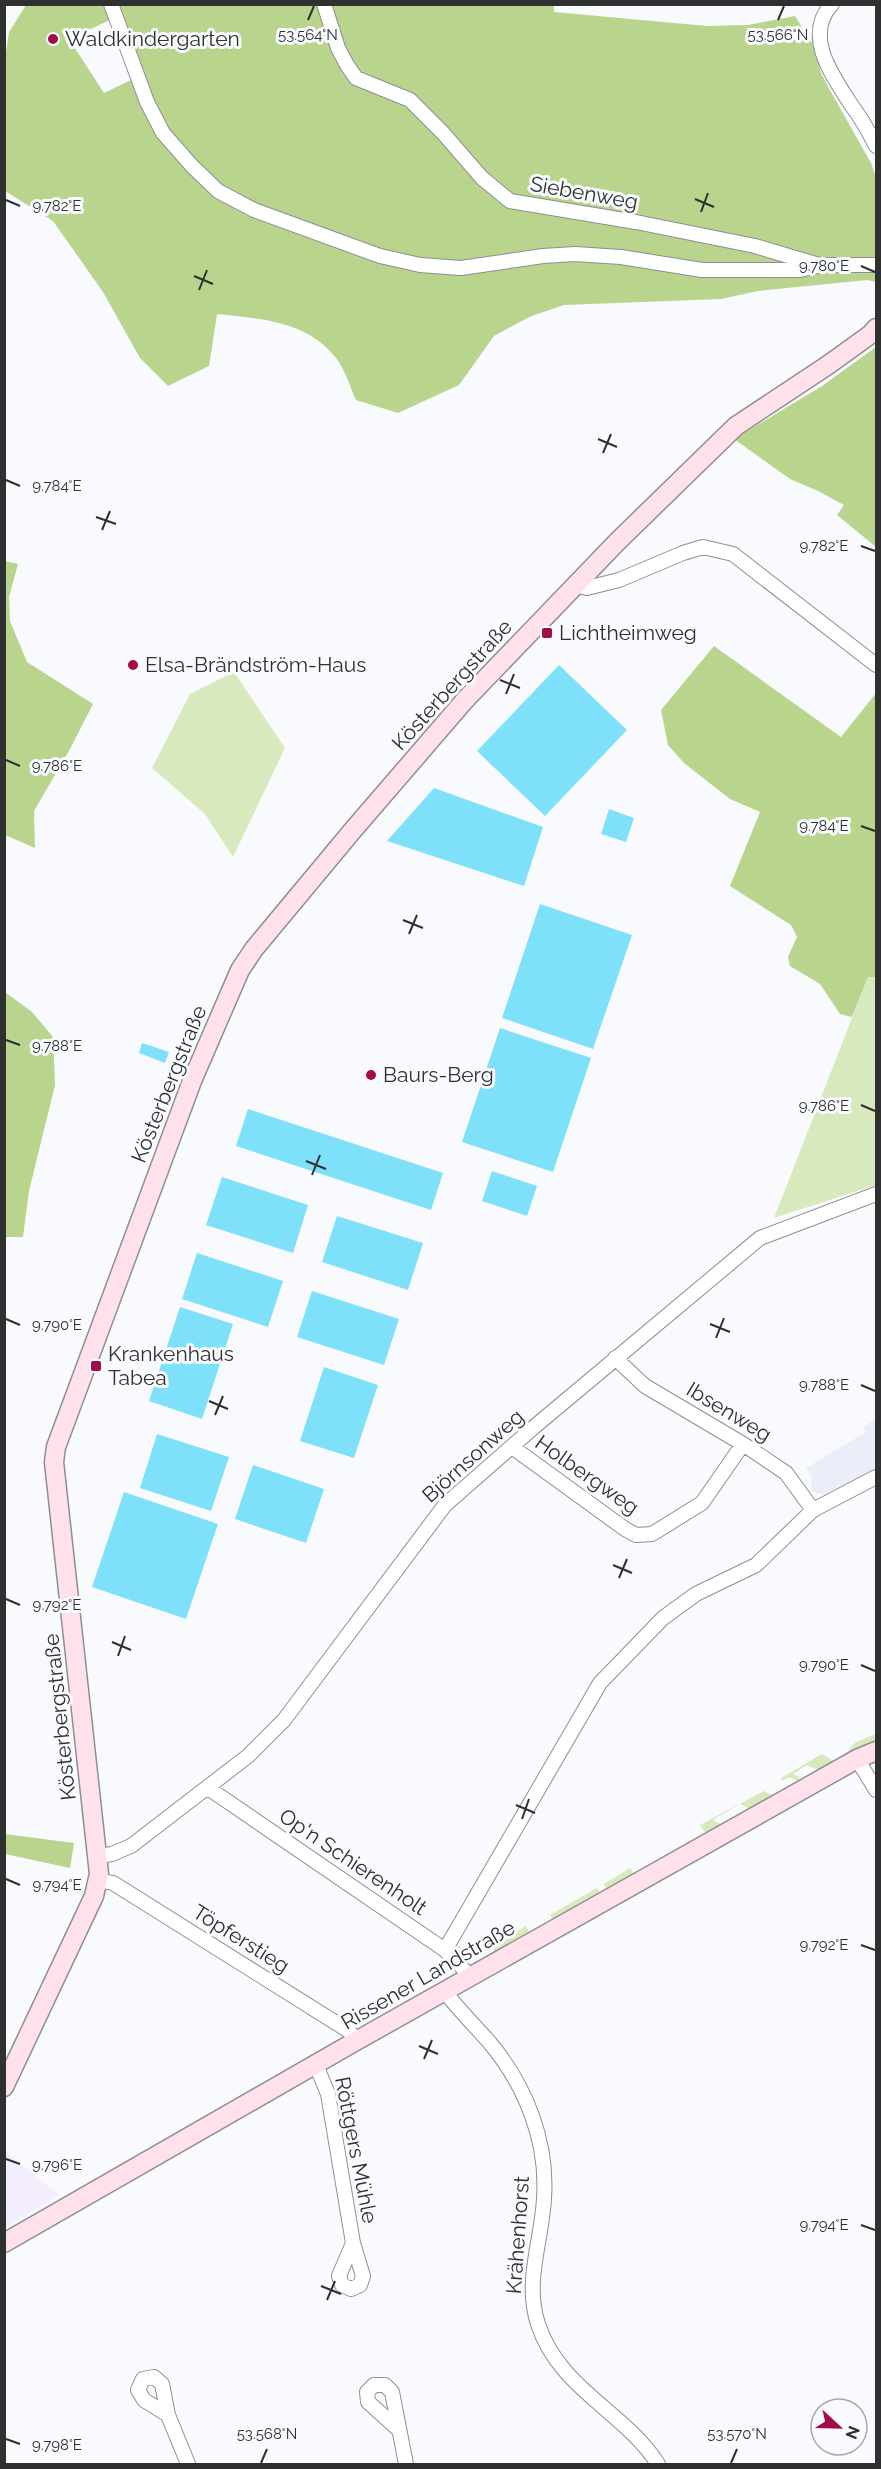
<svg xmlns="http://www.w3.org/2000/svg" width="881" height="2469" viewBox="0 0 881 2469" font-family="Raleway,sans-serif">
  <rect width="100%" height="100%" fill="#f9fafd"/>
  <path fill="#f3edfe" d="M 5,2151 L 59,2195 L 5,2228 Z"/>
  <path fill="#ebeef8" d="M 876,1418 L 876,1469 L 826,1495 L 814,1492 L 811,1488 L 812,1479 L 806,1468 L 866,1432 L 863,1428 Z"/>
  <path fill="#d8e9bd" d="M 234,672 L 285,748 L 233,857 L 205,814 L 152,768 L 190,694 Z
    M 868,977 L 876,977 L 876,1185 L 774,1218 Z
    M 876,1734 L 876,1743 L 848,1755 C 849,1741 865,1739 876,1734 Z
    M 822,1754 L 834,1761 L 820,1771 L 807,1765 L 793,1774 L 800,1777 L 798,1781 L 789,1777 L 782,1781 L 781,1778 Z
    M 764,1791 L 771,1795 L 772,1799 L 752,1810 L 740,1804 L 713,1820 L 725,1826 L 707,1835 L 700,1825 Z
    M 630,1868 L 635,1876 L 609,1892 L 604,1884 Z
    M 597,1888 L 601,1895 L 554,1922 L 550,1915 Z
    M 526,1926 L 531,1935 L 494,1956 L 493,1946 Z
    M 455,1945 L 477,1951 L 467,1960 L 457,1953 Z"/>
  <path fill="#b9d48d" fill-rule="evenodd" d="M 554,4 L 554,12 L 707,26 L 748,25 L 795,16 L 815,48 L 821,73 L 831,92 L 871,163 L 876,177 L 876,282 L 867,280 L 758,291 L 721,299 L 564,305 L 529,317 L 494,336 L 459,385 L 398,413 L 356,400 C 350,387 345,369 336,358 C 306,320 261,319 217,314 L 209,366 L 168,386 L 140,358 L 103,292 L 53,221 L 5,191 L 5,59 L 9,32 L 26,5 ZM 110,20 L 135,78 L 104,93 L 69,39 Z
    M 876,347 L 876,547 L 837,515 L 844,505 L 818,491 L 790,479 L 734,439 L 822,386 Z
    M 5,561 L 18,564 L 9,597 L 10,621 L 27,662 L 93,704 L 70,749 L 34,811 L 35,848 L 5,835 Z
    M 714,646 L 841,737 L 876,693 L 876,977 L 868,977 L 852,1017 L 840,1014 L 820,984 L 790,966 L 788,957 L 797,937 L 791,925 L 730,886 L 760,812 L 730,799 L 684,763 L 668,745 L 661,710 Z
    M 5,992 L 32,1012 L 53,1037 L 55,1085 L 29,1191 L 23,1237 L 5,1237 Z
    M 5,1834 L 74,1843 L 70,1868 L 5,1854 Z"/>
  <path fill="#7fe1f9" d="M 559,665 L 627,730 L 545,816 L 477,751 Z
    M 434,788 L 543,827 L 524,886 L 387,841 Z
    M 609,809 L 634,818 L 626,842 L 601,834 Z
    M 540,904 L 632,935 L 593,1049 L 502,1018 Z
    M 500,1028 L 591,1058 L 553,1172 L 462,1142 Z
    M 142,1043 L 169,1052 L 165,1063 L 139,1053 Z
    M 248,1109 L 443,1173 L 431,1210 L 236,1146 Z
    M 492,1171 L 537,1186 L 527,1216 L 482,1201 Z
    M 222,1177 L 308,1205 L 293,1253 L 206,1225 Z
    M 337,1216 L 423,1243 L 408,1290 L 322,1262 Z
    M 197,1253 L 283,1281 L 268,1327 L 182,1299 Z
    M 312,1291 L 399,1319 L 384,1365 L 297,1337 Z
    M 180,1307 L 233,1324 L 202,1419 L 149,1401 Z
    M 324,1367 L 378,1385 L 354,1458 L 300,1441 Z
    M 157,1434 L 229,1457 L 211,1511 L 140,1488 Z
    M 253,1465 L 324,1489 L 306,1543 L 235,1519 Z
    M 124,1492 L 218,1524 L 186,1619 L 92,1587 Z"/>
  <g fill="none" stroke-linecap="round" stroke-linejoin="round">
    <g stroke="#8e8f91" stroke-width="16">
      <path id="street" d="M 111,4 L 147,102 L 163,133 L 192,166 L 218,191 L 254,210 L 380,256 L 420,265 L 461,268 L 543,256 L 575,254 L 621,257 L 702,270 L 800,270 L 821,265 L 876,265
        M 324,4 L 338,48 L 347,65 L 356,78 L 410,100 L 443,133 L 482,178 L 510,201 L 636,222 L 755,246 L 819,265
        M 832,4 C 802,36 834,78 852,106 C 861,118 869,132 876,146
        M 576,585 L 587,588 L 619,580 L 683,553 L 703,547 L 733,554 L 876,665
        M 615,1358 L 645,1386 L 743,1444 L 786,1473 L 813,1510
        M 512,1447 L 625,1529 L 636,1535 L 652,1534 L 702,1503 L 743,1444
        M 857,1759 L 876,1790
        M 208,1788 L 445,1950 L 461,1966 L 469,1977
        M 98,1856 L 112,1854 L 131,1846 L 248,1756 L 284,1720 L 445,1505 L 534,1427 L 760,1238 L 876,1194
        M 98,1880 L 113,1883 L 349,2031 L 356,2041
        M 445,1950 L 600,1683 L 663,1618 L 696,1594 L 756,1565 L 813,1510 L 876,1477
        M 445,1992 C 459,2010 475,2026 490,2043 C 526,2086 548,2142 544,2198 C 542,2241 524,2281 538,2324 C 559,2389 624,2411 658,2464
        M 316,2065 L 328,2094 L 353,2243 L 363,2276 L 360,2285 L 351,2289 L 342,2285 L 339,2276 L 353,2243
        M 168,2415 L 144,2400 L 138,2390 L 143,2379 L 154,2377 L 162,2384 L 168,2415 L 188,2464
        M 398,2429 L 368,2402 L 367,2392 L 374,2385 L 385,2385 L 392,2392 L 406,2464"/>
    </g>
    <g stroke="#8e8f91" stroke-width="21">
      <path id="secondary" d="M 4,2087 L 94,1896 L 99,1874 L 54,1462 L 56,1447 L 192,1081 L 240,970 L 254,949 L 353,830 L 465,700 L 617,542 L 736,426 L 828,365 L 871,334 L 876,328
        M 4,2243 L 356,2041 L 857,1759 L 876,1751"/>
    </g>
    <use href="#street" stroke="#fff" stroke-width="14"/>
    <use href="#secondary" stroke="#fee1eb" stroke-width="18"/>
  </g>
  <path fill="none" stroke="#2f3030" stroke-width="2" d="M 308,20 L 314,6M 778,20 L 784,6M 695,199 L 714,207M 6,200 L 20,206M 701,212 L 708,193M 861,266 L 875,272M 194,276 L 213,284M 199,290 L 207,270M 598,439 L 617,447M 603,453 L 611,434M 6,480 L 20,486M 96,517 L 116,524M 102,530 L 110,511M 861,546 L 875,551M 500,680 L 520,688M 506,694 L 514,674M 6,760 L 20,766M 861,826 L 875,831M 403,920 L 423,928M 409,934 L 417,915M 6,1040 L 20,1045M 861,1105 L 875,1111M 306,1161 L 326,1169M 312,1175 L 320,1155M 6,1319 L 20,1325M 710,1324 L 730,1332M 716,1338 L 724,1318M 861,1385 L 875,1391M 209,1401 L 228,1409M 215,1415 L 223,1396M 613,1565 L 632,1573M 619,1578 L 627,1559M 6,1599 L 20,1605M 112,1642 L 131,1650M 118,1656 L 125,1636M 861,1665 L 875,1671M 516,1805 L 535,1813M 522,1819 L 529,1799M 6,1879 L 20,1885M 861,1945 L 875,1950M 419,2046 L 438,2054M 424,2059 L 432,2040M 6,2159 L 20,2164M 861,2225 L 875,2230M 321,2286 L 341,2294M 327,2300 L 335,2281M 6,2439 L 20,2444M 261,2463 L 267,2449M 731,2463 L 737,2449"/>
  <g fill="#a30c4b" stroke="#f9fafd" stroke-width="2">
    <circle cx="53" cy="39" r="6"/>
    <rect x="541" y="627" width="12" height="12" rx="3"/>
    <circle cx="133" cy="665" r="6"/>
    <circle cx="371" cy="1075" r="6"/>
    <rect x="90" y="1360" width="12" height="12" rx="3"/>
  </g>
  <g text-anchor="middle" stroke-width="6" stroke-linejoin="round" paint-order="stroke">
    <g font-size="21" fill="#2f3030" stroke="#f9fafd" text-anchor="start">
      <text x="65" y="46">Waldkindergarten</text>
      <text x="559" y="640">Lichtheimweg</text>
      <text x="145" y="672">Elsa-Brändström-Haus</text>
      <text x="383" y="1082">Baurs-Berg</text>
      <text x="108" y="1361">Krankenhaus<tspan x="108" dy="24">Tabea</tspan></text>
    </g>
    <g font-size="21" fill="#2f3030" stroke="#f9fafd">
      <text transform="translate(584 193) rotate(10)" y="7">Siebenweg</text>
      <text transform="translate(452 685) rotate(-48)" y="7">Kösterbergstraße</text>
      <text transform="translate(169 1084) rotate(-68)" y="7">Kösterbergstraße</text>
      <text transform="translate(729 1412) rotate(31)" y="7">Ibsenweg</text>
      <text transform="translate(473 1456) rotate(-42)" y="7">Björnsonweg</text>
      <text transform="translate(587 1475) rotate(35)" y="7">Holbergweg</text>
      <text transform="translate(60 1717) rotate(-96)" y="7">Kösterbergstraße</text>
      <text transform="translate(353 1862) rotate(34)" y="7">Op'n Schierenholt</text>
      <text transform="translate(241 1939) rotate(32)" y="7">Töpferstieg</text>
      <text transform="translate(428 1975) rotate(-30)" y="7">Rissener Landstraße</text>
      <text transform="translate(356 2150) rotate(79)" y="7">Röttgers Mühle</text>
      <text transform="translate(518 2235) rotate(-86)" y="7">Krähenhorst</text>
    </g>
  </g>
  <g font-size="15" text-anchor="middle" fill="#2f3030" stroke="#f9fafd" stroke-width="6" stroke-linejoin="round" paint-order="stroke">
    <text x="308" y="40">53.564°N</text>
    <text x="778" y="40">53.566°N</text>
    <text x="57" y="211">9.782°E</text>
    <text x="824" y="271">9.780°E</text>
    <text x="57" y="491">9.784°E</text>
    <text x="824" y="551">9.782°E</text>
    <text x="57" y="771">9.786°E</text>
    <text x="824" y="831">9.784°E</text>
    <text x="57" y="1051">9.788°E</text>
    <text x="824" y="1111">9.786°E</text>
    <text x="57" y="1330">9.790°E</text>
    <text x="824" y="1390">9.788°E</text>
    <text x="57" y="1610">9.792°E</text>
    <text x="824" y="1670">9.790°E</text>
    <text x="57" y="1890">9.794°E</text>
    <text x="824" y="1950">9.792°E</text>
    <text x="57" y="2170">9.796°E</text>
    <text x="824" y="2230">9.794°E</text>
    <text x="267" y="2439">53.568°N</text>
    <text x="737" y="2439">53.570°N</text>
    <text x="57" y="2450">9.798°E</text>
  </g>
  <rect width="881" height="2469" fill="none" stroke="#2f3030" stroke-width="12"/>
  <g transform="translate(839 2427) rotate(112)"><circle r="28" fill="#f9fafd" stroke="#a8a9ab" stroke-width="1.5"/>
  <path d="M0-4.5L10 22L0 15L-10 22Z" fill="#a30c4b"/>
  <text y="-9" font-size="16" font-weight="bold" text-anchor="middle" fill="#2f3030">N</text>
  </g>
</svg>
